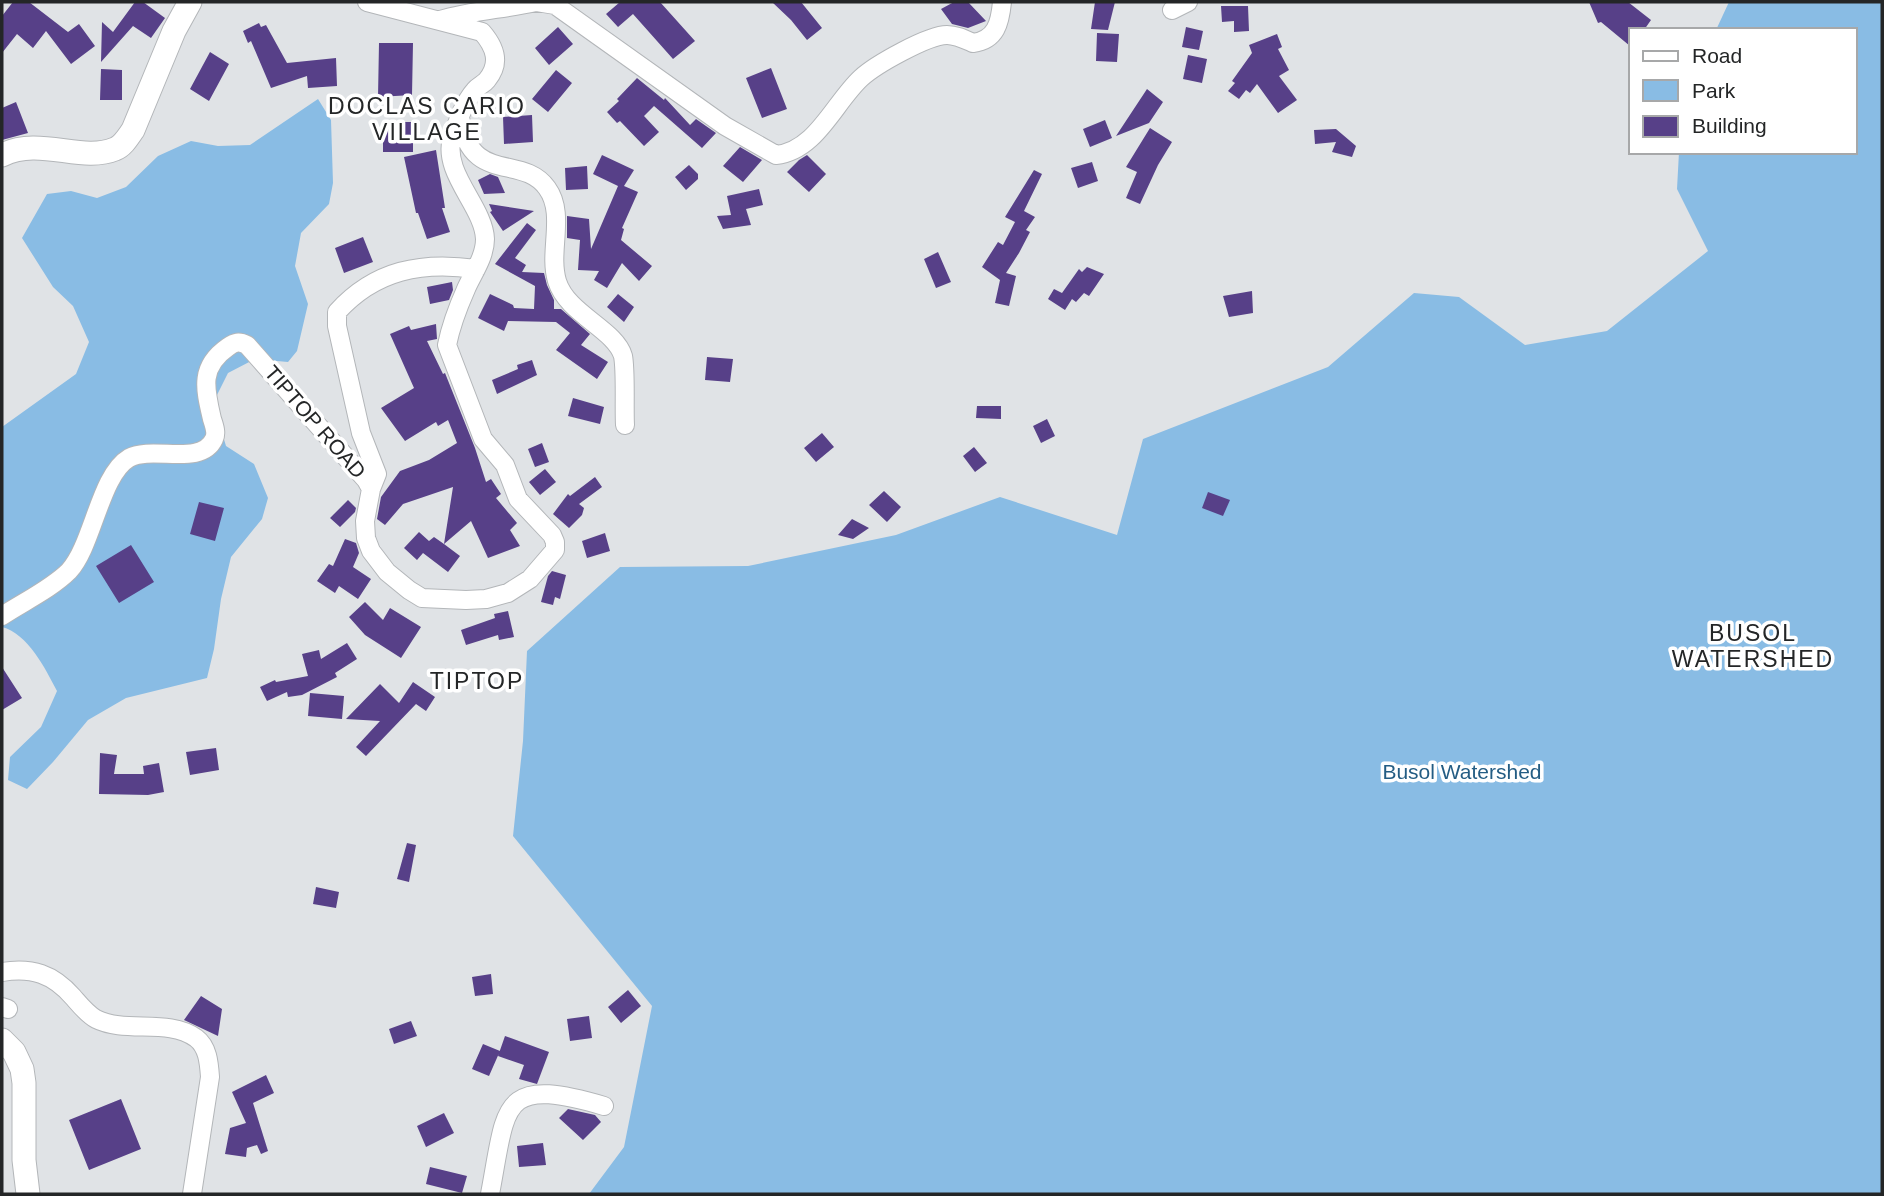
<svg xmlns="http://www.w3.org/2000/svg" width="1884" height="1196" viewBox="0 0 1884 1196" font-family="Helvetica,sans-serif">
  <rect width="100%" height="100%" fill="#e0e3e6"/>
  <path fill="#89bce4" d="M 1729,2 L 1882,2 L 1882,1194 L 589,1194 L 624,1147 L 652,1006 L 513,836 L 523,741 L 527,651 L 620,567 L 748,566 L 896,535 L 1000,497 L 1117,535 L 1143,439 L 1328,367 L 1414,293 L 1459,297 L 1525,345 L 1607,331 L 1708,251 L 1677,189 L 1679,152 L 1854,152 L 1854,30 L 1716,30 Z
    M 318,99 L 331,120 L 333,183 L 329,204 L 301,233 L 295,266 L 308,304 L 297,351 L 288,362 L 255,359 L 228,373 L 213,403 L 226,446 L 254,464 L 268,498 L 262,519 L 231,557 L 221,599 L 214,649 L 207,678 L 126,698 L 88,720 L 53,762 L 27,789 L 8,780 L 10,757 L 41,727 L 57,691 C 45,668 28,634 2,627 L 2,427 L 76,374 L 89,342 L 73,306 L 53,287 L 22,238 L 47,194 L 71,191 L 97,198 L 126,187 L 158,156 L 191,141 L 218,146 L 250,145 Z"/>
  <path fill="#574088" d="M 13,2 L 29,2 L 68,32 L 79,24 L 95,46 L 71,64 L 46,31 L 33,48 L 17,34 L 2,53 L 2,16 Z
    M 135,2 L 143,2 L 165,18 L 151,38 L 133,26 L 101,62 L 102,22 L 113,32 Z
    M 620,2 L 660,2 L 695,41 L 673,59 L 633,14 L 618,27 L 606,14 Z
    M 772,2 L 801,2 L 822,28 L 807,40 L 791,20 Z
    M 954,2 L 968,2 L 986,21 L 968,28 L 952,24 L 941,9 Z
    M 1095,2 L 1115,2 L 1108,30 L 1091,29 Z
    M 1589,2 L 1628,2 L 1651,20 L 1644,30 L 1630,30 L 1630,46 L 1601,22 L 1598,23 Z
    M 1221,6 L 1248,6 L 1249,31 L 1234,32 L 1234,21 L 1222,22 Z
    M 259,23 L 261,27 L 266,25 L 287,63 L 336,58 L 337,86 L 308,88 L 307,76 L 271,88 L 251,41 L 248,43 L 243,31 Z
    M 558,27 L 573,44 L 549,65 L 535,48 Z
    M 1186,27 L 1203,31 L 1199,50 L 1182,47 Z
    M 1097,33 L 1119,34 L 1117,62 L 1096,61 Z
    M 1277,34 L 1282,47 L 1278,49 L 1289,70 L 1279,76 L 1297,100 L 1278,113 L 1257,84 L 1250,93 L 1246,90 L 1239,99 L 1228,91 L 1235,83 L 1232,81 L 1252,53 L 1249,45 Z
    M 379,43 L 413,43 L 412,95 L 378,97 Z
    M 210,52 L 229,64 L 209,101 L 190,89 Z
    M 1188,55 L 1207,59 L 1202,83 L 1183,79 Z
    M 771,68 L 787,109 L 762,118 L 746,78 Z
    M 101,69 L 122,70 L 122,100 L 100,100 Z
    M 556,70 L 572,83 L 548,112 L 532,99 Z
    M 637,78 L 664,100 L 665,98 L 690,125 L 696,119 L 716,133 L 702,148 L 654,106 L 644,116 L 659,132 L 644,146 L 620,121 L 617,123 L 607,112 L 619,101 L 617,99 Z
    M 1147,89 L 1163,102 L 1149,123 L 1116,136 Z
    M 16,102 L 28,133 L 2,140 L 2,108 Z
    M 532,115 L 533,142 L 504,144 L 503,117 Z
    M 1105,120 L 1112,138 L 1090,147 L 1083,129 Z
    M 383,122 L 413,122 L 413,152 L 383,152 Z
    M 1150,128 L 1172,142 L 1158,165 L 1140,204 L 1126,198 L 1137,172 L 1126,167 Z
    M 1336,129 L 1356,146 L 1352,157 L 1332,152 L 1336,142 L 1315,144 L 1314,130 Z
    M 740,147 L 762,160 L 743,182 L 723,166 Z
    M 436,150 L 445,208 L 442,208 L 450,232 L 427,239 L 418,213 L 416,213 L 404,157 Z
    M 602,155 L 634,170 L 624,186 L 638,192 L 622,228 L 624,229 L 621,240 L 652,266 L 639,281 L 622,263 L 607,288 L 594,280 L 599,271 L 578,270 L 580,240 L 567,238 L 567,216 L 589,219 L 591,249 L 618,186 L 593,174 Z
    M 807,155 L 826,174 L 809,192 L 787,172 L 799,160 Z
    M 1092,162 L 1098,181 L 1078,188 L 1071,168 Z
    M 689,165 L 698,174 L 698,179 L 686,190 L 675,177 Z
    M 587,166 L 588,189 L 566,190 L 565,168 Z
    M 1034,170 L 1042,174 L 1024,211 L 1035,217 L 1026,230 L 1030,232 L 1019,253 L 1006,273 L 1016,276 L 1009,306 L 995,303 L 1000,280 L 982,267 L 998,242 L 1003,245 L 1015,222 L 1005,217 Z
    M 490,174 L 498,177 L 505,193 L 484,194 L 478,180 Z
    M 759,189 L 763,205 L 746,209 L 751,225 L 723,229 L 717,216 L 731,215 L 727,196 Z
    M 489,204 L 534,211 L 503,231 L 490,212 L 492,211 Z
    M 527,223 L 536,230 L 515,258 L 526,265 L 522,272 L 544,273 L 547,285 L 554,300 L 554,309 L 561,309 L 590,334 L 581,345 L 608,362 L 597,379 L 556,350 L 570,333 L 556,322 L 508,321 L 504,331 L 478,318 L 490,294 L 513,305 L 514,308 L 534,309 L 535,286 L 495,264 Z
    M 363,237 L 373,262 L 344,273 L 335,248 Z
    M 938,252 L 951,282 L 936,288 L 924,259 Z
    M 1087,267 L 1104,274 L 1089,296 L 1084,293 L 1076,302 L 1072,299 L 1065,310 L 1048,299 L 1054,289 L 1062,293 L 1079,269 L 1082,272 Z
    M 452,282 L 453,290 L 449,300 L 430,304 L 427,287 Z
    M 1252,291 L 1253,313 L 1229,317 L 1223,296 Z
    M 618,294 L 634,307 L 624,322 L 607,307 Z
    M 436,324 L 437,339 L 427,341 L 443,374 L 445,373 L 475,448 L 486,482 L 491,479 L 501,494 L 496,498 L 517,523 L 510,530 L 520,546 L 488,558 L 471,521 L 444,544 L 460,556 L 448,572 L 423,553 L 417,560 L 404,548 L 419,532 L 429,541 L 434,537 L 444,544 L 453,487 L 403,504 L 385,525 L 377,519 L 381,497 L 400,471 L 429,460 L 457,443 L 448,420 L 438,426 L 436,422 L 405,441 L 381,408 L 414,388 L 390,334 L 409,326 L 411,330 Z
    M 707,357 L 733,359 L 730,382 L 705,380 Z
    M 532,360 L 537,375 L 497,394 L 492,380 L 518,369 L 517,365 Z
    M 573,398 L 604,407 L 600,424 L 568,416 Z
    M 977,406 L 1001,406 L 1001,419 L 976,418 Z
    M 1047,419 L 1055,436 L 1041,443 L 1033,426 Z
    M 822,433 L 834,447 L 816,462 L 804,448 Z
    M 542,443 L 549,462 L 535,467 L 528,449 Z
    M 974,447 L 987,463 L 975,472 L 963,456 Z
    M 545,469 L 556,482 L 540,495 L 529,482 Z
    M 595,477 L 602,487 L 579,504 L 584,508 L 582,515 L 569,528 L 553,514 L 568,494 L 570,496 Z
    M 884,491 L 901,507 L 887,522 L 869,505 Z
    M 1208,492 L 1230,500 L 1223,516 L 1202,508 Z
    M 348,500 L 356,508 L 355,512 L 340,527 L 330,518 Z
    M 199,502 L 224,508 L 215,541 L 190,534 Z
    M 852,519 L 869,528 L 853,539 L 838,535 Z
    M 605,533 L 610,551 L 587,558 L 582,541 Z
    M 345,539 L 356,543 L 359,553 L 353,567 L 371,579 L 358,599 L 339,586 L 335,593 L 317,581 L 329,564 L 333,566 Z
    M 131,545 L 154,582 L 119,603 L 96,566 Z
    M 552,571 L 566,575 L 560,599 L 555,597 L 553,605 L 541,602 L 548,576 Z
    M 365,602 L 383,620 L 390,608 L 421,627 L 401,658 L 365,635 L 349,617 Z
    M 508,611 L 514,637 L 499,640 L 498,635 L 466,645 L 461,630 L 495,618 L 494,614 Z
    M 347,643 L 357,659 L 335,673 L 337,677 L 302,695 L 288,697 L 287,692 L 267,701 L 260,687 L 275,680 L 276,682 L 308,676 L 302,654 L 319,650 L 321,659 Z
    M 2,667 L 22,698 L 2,710 Z
    M 413,682 L 435,697 L 426,711 L 416,704 L 366,756 L 356,747 L 380,721 L 346,719 L 380,684 L 399,703 Z
    M 310,693 L 344,696 L 342,719 L 308,716 Z
    M 216,748 L 219,770 L 190,775 L 186,752 Z
    M 100,753 L 117,755 L 114,774 L 144,774 L 143,766 L 159,763 L 164,792 L 148,795 L 99,794 Z
    M 407,843 L 416,845 L 409,882 L 397,879 Z
    M 316,887 L 339,892 L 336,908 L 313,904 Z
    M 491,974 L 493,994 L 475,996 L 472,977 Z
    M 628,990 L 641,1006 L 621,1023 L 608,1007 Z
    M 201,996 L 222,1009 L 218,1036 L 184,1020 Z
    M 589,1016 L 592,1038 L 570,1041 L 567,1019 Z
    M 411,1021 L 417,1036 L 394,1044 L 389,1029 Z
    M 505,1036 L 549,1052 L 537,1084 L 519,1079 L 524,1065 L 498,1056 Z
    M 483,1044 L 500,1051 L 489,1076 L 472,1069 Z
    M 266,1075 L 274,1093 L 253,1103 L 268,1151 L 261,1154 L 257,1145 L 247,1148 L 246,1157 L 225,1154 L 230,1128 L 246,1123 L 232,1092 Z
    M 121,1099 L 141,1149 L 89,1170 L 69,1120 Z
    M 568,1109 L 595,1115 L 601,1122 L 583,1140 L 559,1118 Z
    M 444,1113 L 454,1133 L 426,1147 L 417,1126 Z
    M 543,1143 L 546,1165 L 519,1167 L 517,1146 Z
    M 430,1167 L 467,1176 L 462,1193 L 426,1184 Z"/>
  <g fill="none" stroke-linecap="round" stroke-linejoin="round">
    <g stroke="#b3b6b9" stroke-width="20">
      <path id="minor" d="M 537,2 L 555,5 L 725,126 L 776,155 C 816,151 834,103 861,78 C 875,65 928,35 947,35 C 956,35 964,39 973,43 C 996,40 1000,23 1002,2
        M 1172,10 L 1188,2
        M 440,20 C 471,11 504,9 536,2
        M 460,117 C 470,186 522,153 547,188 C 566,214 548,251 557,281 C 567,314 615,329 623,356 C 626,371 624,408 625,425
        M 371,489 L 377,474 L 361,433 L 337,326 L 337,312 C 375,270 422,261 476,269
        M 2,616 C 23,602 51,589 69,571 C 93,545 100,475 129,458 C 153,445 201,467 214,439 C 217,433 214,425 212,419 C 205,389 199,367 228,347 C 235,342 239,341 247,345 L 366,480 L 371,489 L 365,521 L 366,538 L 371,551 L 387,572 L 409,590 L 422,598 L 466,600 L 486,599 L 508,593 L 530,579 L 555,550 L 555,542 L 552,535 L 518,499 L 505,465 L 483,439 L 447,345 C 451,325 458,307 466,289 C 473,273 485,257 485,239 C 484,207 442,173 452,138 C 457,123 464,102 475,90 C 478,86 484,84 487,80 C 501,63 495,47 482,32 L 367,2
        M 2,972 C 32,967 53,974 73,997 C 80,1005 87,1014 96,1019 C 126,1034 168,1018 196,1038 C 208,1047 209,1063 210,1077 L 192,1194
        M 2,1007 L 8,1009
        M 490,1194 C 507,1105 499,1075 604,1106"/>
    </g>
    <g stroke="#b3b6b9" stroke-width="25">
      <path id="major" d="M 2,155 C 40,136 81,163 115,149 C 123,146 128,137 133,130 L 174,31 L 190,2
        M 2,1040 L 14,1052 L 22,1069 L 24,1083 L 24,1160 L 28,1194"/>
    </g>
    <use href="#minor" stroke="#fff" stroke-width="18"/>
    <use href="#major" stroke="#fff" stroke-width="23"/>
  </g>
  <g text-anchor="middle" stroke-width="7" stroke-linejoin="round" paint-order="stroke">
    <g font-size="21" fill="#242627" stroke="#fff">
      <text transform="translate(315 422) rotate(49)" y="7">TIPTOP ROAD</text>
    </g>
    <g font-size="21" fill="#245d84" stroke="#fff">
      <text x="1462" y="779">Busol Watershed</text>
    </g>
    <g font-size="23" letter-spacing="2" fill="#242627" stroke="#fff">
      <text x="427" y="114">DOCLAS CARIO<tspan x="427" dy="26">VILLAGE</tspan></text>
      <text x="1753" y="641">BUSOL<tspan x="1753" dy="26">WATERSHED</tspan></text>
      <text x="477" y="689">TIPTOP</text>
    </g>
  </g>
  <rect width="1884" height="1196" fill="none" stroke="#242627" stroke-width="7"/>
  <rect x="1629" y="28" width="228" height="126" fill="#ffffff" stroke="#a7a8a9" stroke-width="2"/>
  <rect x="1643" y="51" width="35" height="10" fill="#ffffff" stroke="#a7a8a9" stroke-width="2"/>
  <text x="1692" y="63" font-size="21" fill="#242627">Road</text>
  <rect x="1643" y="80" width="35" height="21" fill="#89bce4" stroke="#a7a8a9" stroke-width="2"/>
  <text x="1692" y="98" font-size="21" fill="#242627">Park</text>
  <rect x="1643" y="116" width="35" height="21" fill="#574088" stroke="#a7a8a9" stroke-width="2"/>
  <text x="1692" y="133" font-size="21" fill="#242627">Building</text>
</svg>
